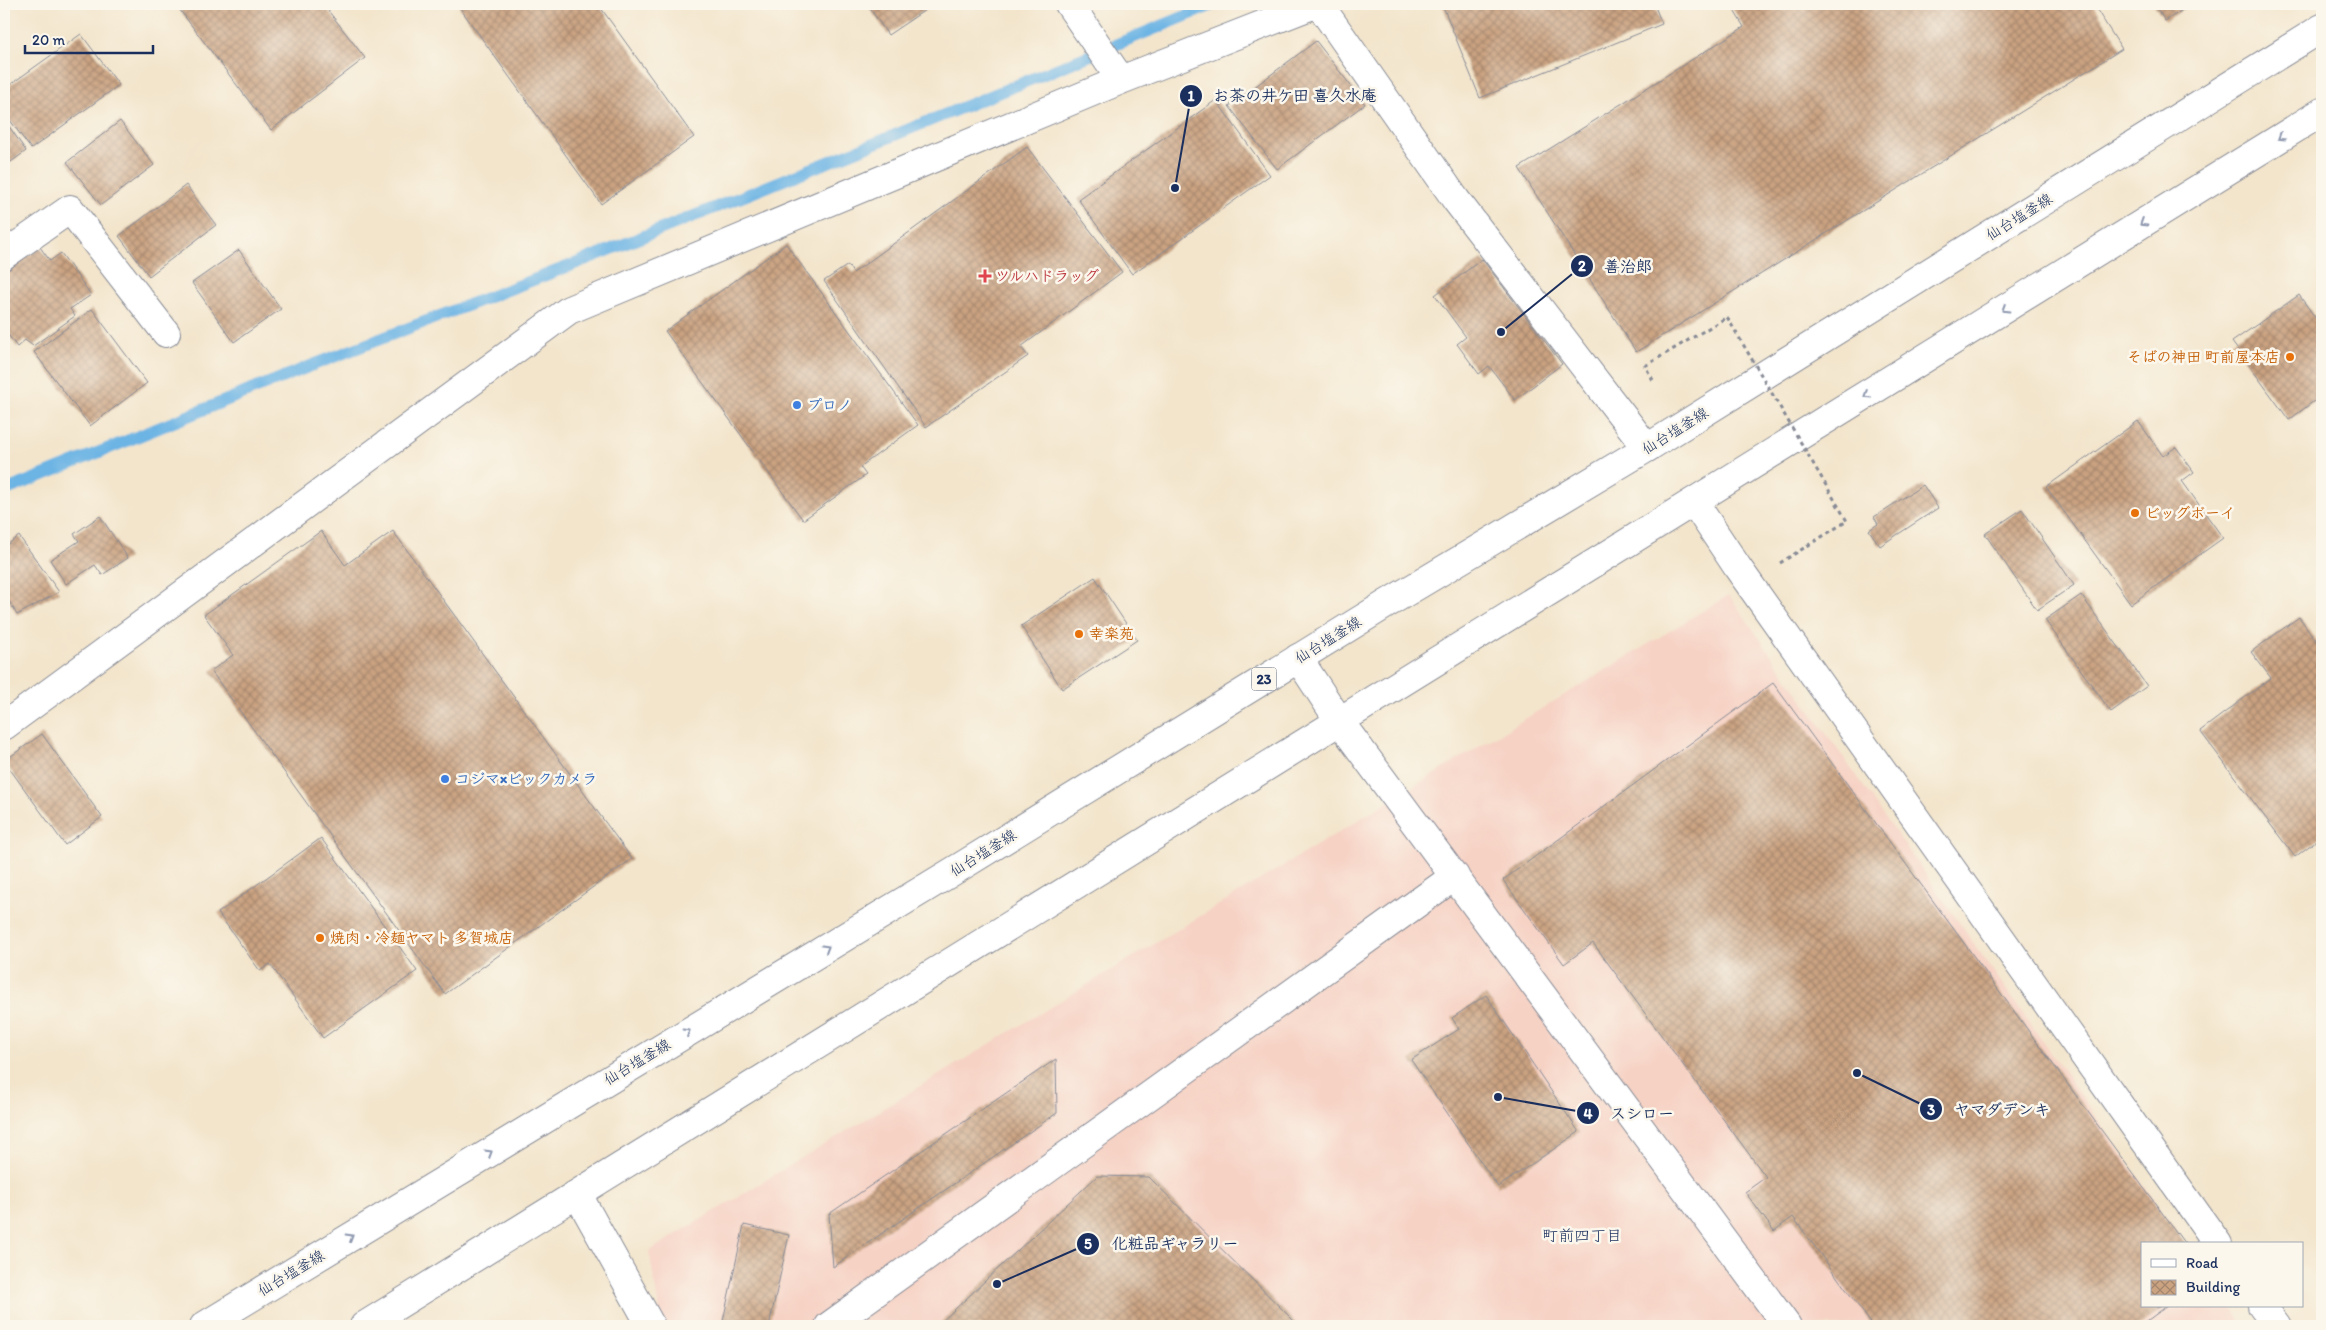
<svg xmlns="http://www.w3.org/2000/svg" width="2326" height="1330" viewBox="0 0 2326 1330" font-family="Itim,'Klee One',sans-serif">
  <defs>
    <pattern id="building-cross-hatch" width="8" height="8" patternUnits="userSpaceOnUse" patternTransform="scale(1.25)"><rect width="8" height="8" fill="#cba381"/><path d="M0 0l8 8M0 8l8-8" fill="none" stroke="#a4856d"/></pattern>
  </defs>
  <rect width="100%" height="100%" fill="#fbf7ec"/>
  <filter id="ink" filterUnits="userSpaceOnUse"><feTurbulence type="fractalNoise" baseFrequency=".02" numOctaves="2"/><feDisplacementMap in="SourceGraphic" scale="10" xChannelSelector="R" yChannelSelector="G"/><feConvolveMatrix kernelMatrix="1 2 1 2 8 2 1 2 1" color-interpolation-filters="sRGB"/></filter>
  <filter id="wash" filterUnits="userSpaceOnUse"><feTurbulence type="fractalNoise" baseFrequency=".0096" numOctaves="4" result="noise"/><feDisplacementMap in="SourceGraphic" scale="20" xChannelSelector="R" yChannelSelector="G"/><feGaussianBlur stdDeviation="1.12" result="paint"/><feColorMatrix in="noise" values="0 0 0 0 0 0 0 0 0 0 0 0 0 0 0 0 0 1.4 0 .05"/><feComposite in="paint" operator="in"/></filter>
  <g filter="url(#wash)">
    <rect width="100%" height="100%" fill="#f3e5cc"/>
    <path fill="#f6d2c4" d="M 1729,595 L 2185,1244 L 2142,1244 L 2142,1306 L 2229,1306 L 2243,1326 L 662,1326 L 649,1251 Z"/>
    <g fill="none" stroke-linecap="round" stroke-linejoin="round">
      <path stroke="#6cb4e4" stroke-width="12" d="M 4,491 L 313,365 L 577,263 L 868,146 L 1215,4"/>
    </g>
    <g id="blocks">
      <path fill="url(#building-cross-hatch)" d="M 186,4 L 323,4 L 365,58 L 271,130 L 179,9 Z
        M 457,4 L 598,4 L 694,137 L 601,204 Z
        M 867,4 L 934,4 L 888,35 Z
        M 1442,4 L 1654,4 L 1662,24 L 1480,98 Z
        M 1730,4 L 2093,4 L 2122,49 L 1636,352 L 1519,168 L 1744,27 Z
        M 2154,4 L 2192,4 L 2165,21 Z
        M 81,34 L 119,85 L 31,149 L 4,112 L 4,89 Z
        M 1316,41 L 1365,104 L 1277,169 L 1229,106 Z
        M 1216,100 L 1270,175 L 1132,274 L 1078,199 Z
        M 4,119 L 26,151 L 4,167 Z
        M 120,121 L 154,165 L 101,205 L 67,162 Z
        M 1027,147 L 1122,272 L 1021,347 L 1028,356 L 926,427 L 824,281 L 848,265 L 853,273 Z
        M 186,185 L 216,225 L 149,276 L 119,236 Z
        M 786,244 L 918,425 L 860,467 L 866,475 L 803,520 L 665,331 Z
        M 40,247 L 50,261 L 61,253 L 91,295 L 70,309 L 75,316 L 33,346 L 25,340 L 17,347 L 4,329 L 4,273 Z
        M 239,250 L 281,309 L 234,342 L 192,283 Z
        M 1482,259 L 1562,364 L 1515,400 L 1489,366 L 1479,374 L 1457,344 L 1466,337 L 1435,295 Z
        M 2299,295 L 2322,327 L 2322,395 L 2289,420 L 2232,342 Z
        M 92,309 L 147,383 L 90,426 L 34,352 Z
        M 2138,421 L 2163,456 L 2176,447 L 2194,472 L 2182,481 L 2223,538 L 2131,604 L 2046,487 Z
        M 1923,485 L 1938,508 L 1880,546 L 1869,530 L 1878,524 L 1874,517 Z
        M 2022,509 L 2074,585 L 2037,610 L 1985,534 Z
        M 100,516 L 128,558 L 102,575 L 95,565 L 66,584 L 50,560 L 79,541 L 74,534 Z
        M 321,531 L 345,565 L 393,531 L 632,859 L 445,994 L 211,671 L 233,655 L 204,615 Z
        M 19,536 L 59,592 L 17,615 L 4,592 L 4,547 Z
        M 1095,577 L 1137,640 L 1062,689 L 1021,626 Z
        M 2081,595 L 2147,686 L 2111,712 L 2045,620 Z
        M 2299,617 L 2320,646 L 2322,644 L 2322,836 L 2295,857 L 2200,731 L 2271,678 L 2251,652 Z
        M 1773,683 L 2185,1244 L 2142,1244 L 2142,1306 L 2167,1306 L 2140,1326 L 1873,1326 L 1793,1217 L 1774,1231 L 1745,1192 L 1766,1177 L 1593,943 L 1564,964 L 1503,880 Z
        M 42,734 L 102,817 L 65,845 L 4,761 Z
        M 321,838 L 417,971 L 323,1038 L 270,964 L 260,971 L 218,913 Z
        M 1486,995 L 1579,1132 L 1498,1187 L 1411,1060 L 1459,1029 L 1452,1018 Z
        M 1056,1059 L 1057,1113 L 833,1267 L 829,1214 Z
        M 1097,1176 L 1149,1177 L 1299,1326 L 937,1326 Z
        M 744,1225 L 789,1235 L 769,1326 L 749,1326 L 723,1321 Z"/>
    </g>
  </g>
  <g filter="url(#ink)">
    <use href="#blocks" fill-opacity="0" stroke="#878a95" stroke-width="1"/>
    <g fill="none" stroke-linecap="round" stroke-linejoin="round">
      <g stroke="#878a95" stroke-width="30">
        <path id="street" d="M 1069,4 L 1121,80
          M 1319,4 L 1456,200 L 1647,448
          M 4,255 L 70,209 L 166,333
          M 1694,502 L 1738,568 L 2218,1244
          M 1298,658 L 1340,722 L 1787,1326
          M 4,726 L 569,310 L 1121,80 L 1315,4
          M 578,1195 L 651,1326
          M 2262,1306 L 2277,1326
          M 829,1326 L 1455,876"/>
      </g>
      <g stroke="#878a95" stroke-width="30">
        <path id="primary" d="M 204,1326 L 965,864 L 1388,603 L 1647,448 L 2322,28
          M 364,1326 L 2322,112"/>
      </g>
      <path stroke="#878a95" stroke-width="3" stroke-dasharray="4 4" stroke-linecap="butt" d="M 1653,380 L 1645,366 L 1727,317
        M 1780,563 L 1847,521"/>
      <use href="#street" stroke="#fff" stroke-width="28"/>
      <use href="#primary" stroke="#fff" stroke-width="28"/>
      <path stroke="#1b2f5e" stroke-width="4" stroke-dasharray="8 4" stroke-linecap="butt" d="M 4,1321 L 9,1326"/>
      <path stroke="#878a95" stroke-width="3" stroke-dasharray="4 4" stroke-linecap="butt" d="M 1727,317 L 1847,521"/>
    </g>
    <defs><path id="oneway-chevron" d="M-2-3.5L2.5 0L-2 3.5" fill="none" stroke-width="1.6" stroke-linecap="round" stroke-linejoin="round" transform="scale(1.25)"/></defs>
    <g stroke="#8d97ae">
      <use href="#oneway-chevron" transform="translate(2281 137) rotate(148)"/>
      <use href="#oneway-chevron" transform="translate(2143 223) rotate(148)"/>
      <use href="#oneway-chevron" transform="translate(2005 309) rotate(148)"/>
      <use href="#oneway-chevron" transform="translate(1867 395) rotate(148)"/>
      <use href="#oneway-chevron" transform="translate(826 948) rotate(-31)"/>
      <use href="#oneway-chevron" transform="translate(687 1032) rotate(-31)"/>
      <use href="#oneway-chevron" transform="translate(489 1153) rotate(-31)"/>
      <use href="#oneway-chevron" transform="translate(350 1237) rotate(-31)"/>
    </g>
  </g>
  <path fill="#e0444e" stroke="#fbf7ec" stroke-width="2" d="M982.5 268.5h5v5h5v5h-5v5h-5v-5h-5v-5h5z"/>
  <g fill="#e8710a" stroke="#fbf7ec" stroke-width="2">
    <circle cx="2290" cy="357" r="5"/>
    <circle cx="2135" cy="513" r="5"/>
    <circle cx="1079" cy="634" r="5"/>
    <circle cx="320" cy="938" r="5"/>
  </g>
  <g fill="#3f7fe0" stroke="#fbf7ec" stroke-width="2">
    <circle cx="797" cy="405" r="5"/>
    <circle cx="445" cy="779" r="5"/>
  </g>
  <g text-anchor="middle" stroke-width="5" stroke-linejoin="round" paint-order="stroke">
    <rect fill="#fbf7ec" stroke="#5e6b89" stroke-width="1" x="1251.5" y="667.5" width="25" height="23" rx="4"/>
    <g font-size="14" font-weight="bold" fill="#1b2f5e">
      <text x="1264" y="684">23</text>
    </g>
    <g font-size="15" fill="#1b2f5e" stroke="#fbf7ec">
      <text transform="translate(2019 217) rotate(-32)" y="5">仙台塩釜線</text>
      <text transform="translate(1675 431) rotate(-32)" y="5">仙台塩釜線</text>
      <text transform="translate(1328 640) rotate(-32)" y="5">仙台塩釜線</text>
      <text transform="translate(983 853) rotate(-32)" y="5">仙台塩釜線</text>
      <text transform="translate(637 1062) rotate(-31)" y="5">仙台塩釜線</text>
      <text transform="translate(291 1273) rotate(-31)" y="5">仙台塩釜線</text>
    </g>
    <g font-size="15" font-weight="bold" fill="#be3a42" stroke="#fbf7ec" text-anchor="start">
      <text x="995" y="281">ツルハドラッグ</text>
    </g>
    <g font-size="15" font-weight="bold" fill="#c56008" stroke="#fbf7ec" text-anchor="start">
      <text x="2280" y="362" text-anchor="end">そばの神田 町前屋本店</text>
      <text x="2145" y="518">ビッグボーイ</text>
      <text x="1089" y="639">幸楽苑</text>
      <text x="330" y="943">焼肉・冷麺ヤマト 多賀城店</text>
    </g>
    <g font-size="15" font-weight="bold" fill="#366cbe" stroke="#fbf7ec" text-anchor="start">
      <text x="807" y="410">プロノ</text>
      <text x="455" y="784">コジマ×ビックカメラ</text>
    </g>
    <g font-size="16" fill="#1b2f5e" stroke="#fbf7ec">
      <text x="1582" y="1241">町前四丁目</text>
    </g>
  </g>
  <path fill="none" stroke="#1b2f5e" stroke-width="2" d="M1175 188L1191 96M1501 332L1582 266M1857 1073L1931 1109M1498 1097L1588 1113M997 1284L1088 1244"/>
  <g fill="#1b2f5e" stroke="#fbf7ec" stroke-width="2">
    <circle cx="1175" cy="188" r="5"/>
    <circle cx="1501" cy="332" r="5"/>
    <circle cx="1857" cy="1073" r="5"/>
    <circle cx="1498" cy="1097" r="5"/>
    <circle cx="997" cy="1284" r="5"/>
    <circle cx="1191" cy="96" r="12"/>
    <circle cx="1582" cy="266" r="12"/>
    <circle cx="1931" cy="1109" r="12"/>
    <circle cx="1588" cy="1113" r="12"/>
    <circle cx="1088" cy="1244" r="12"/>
  </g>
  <g font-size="15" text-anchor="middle" font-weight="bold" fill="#fff">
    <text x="1191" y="101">1</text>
    <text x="1582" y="271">2</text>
    <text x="1931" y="1115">3</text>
    <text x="1588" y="1119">4</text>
    <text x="1088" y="1249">5</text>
  </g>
  <g font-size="16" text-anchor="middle" font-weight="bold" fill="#1b2f5e" stroke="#fbf7ec" stroke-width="5" stroke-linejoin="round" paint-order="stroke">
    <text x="1295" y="101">お茶の井ケ田 喜久水庵</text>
    <text x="1628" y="272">善治郎</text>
    <text x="2002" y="1115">ヤマダデンキ</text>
    <text x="1642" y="1119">スシロー</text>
    <text x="1175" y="1249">化粧品ギャラリー</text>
  </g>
  <rect width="2326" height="1330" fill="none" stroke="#fbf7ec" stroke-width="20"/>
  <rect x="2141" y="1242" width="162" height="65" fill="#fbf7ec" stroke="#a1a7b3"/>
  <rect x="2151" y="1259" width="25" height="8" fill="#ffffff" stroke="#a1a7b3"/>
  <text x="2186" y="1268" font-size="15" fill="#1b2f5e">Road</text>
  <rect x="2151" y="1280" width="25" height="15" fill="url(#building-cross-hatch)" stroke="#a1a7b3"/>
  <text x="2186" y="1292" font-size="15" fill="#1b2f5e">Building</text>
  <path d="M25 45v8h128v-8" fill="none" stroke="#1b2f5e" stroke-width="2.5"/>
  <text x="32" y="45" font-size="15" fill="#1b2f5e" stroke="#fbf7ec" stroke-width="4" paint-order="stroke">20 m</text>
</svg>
